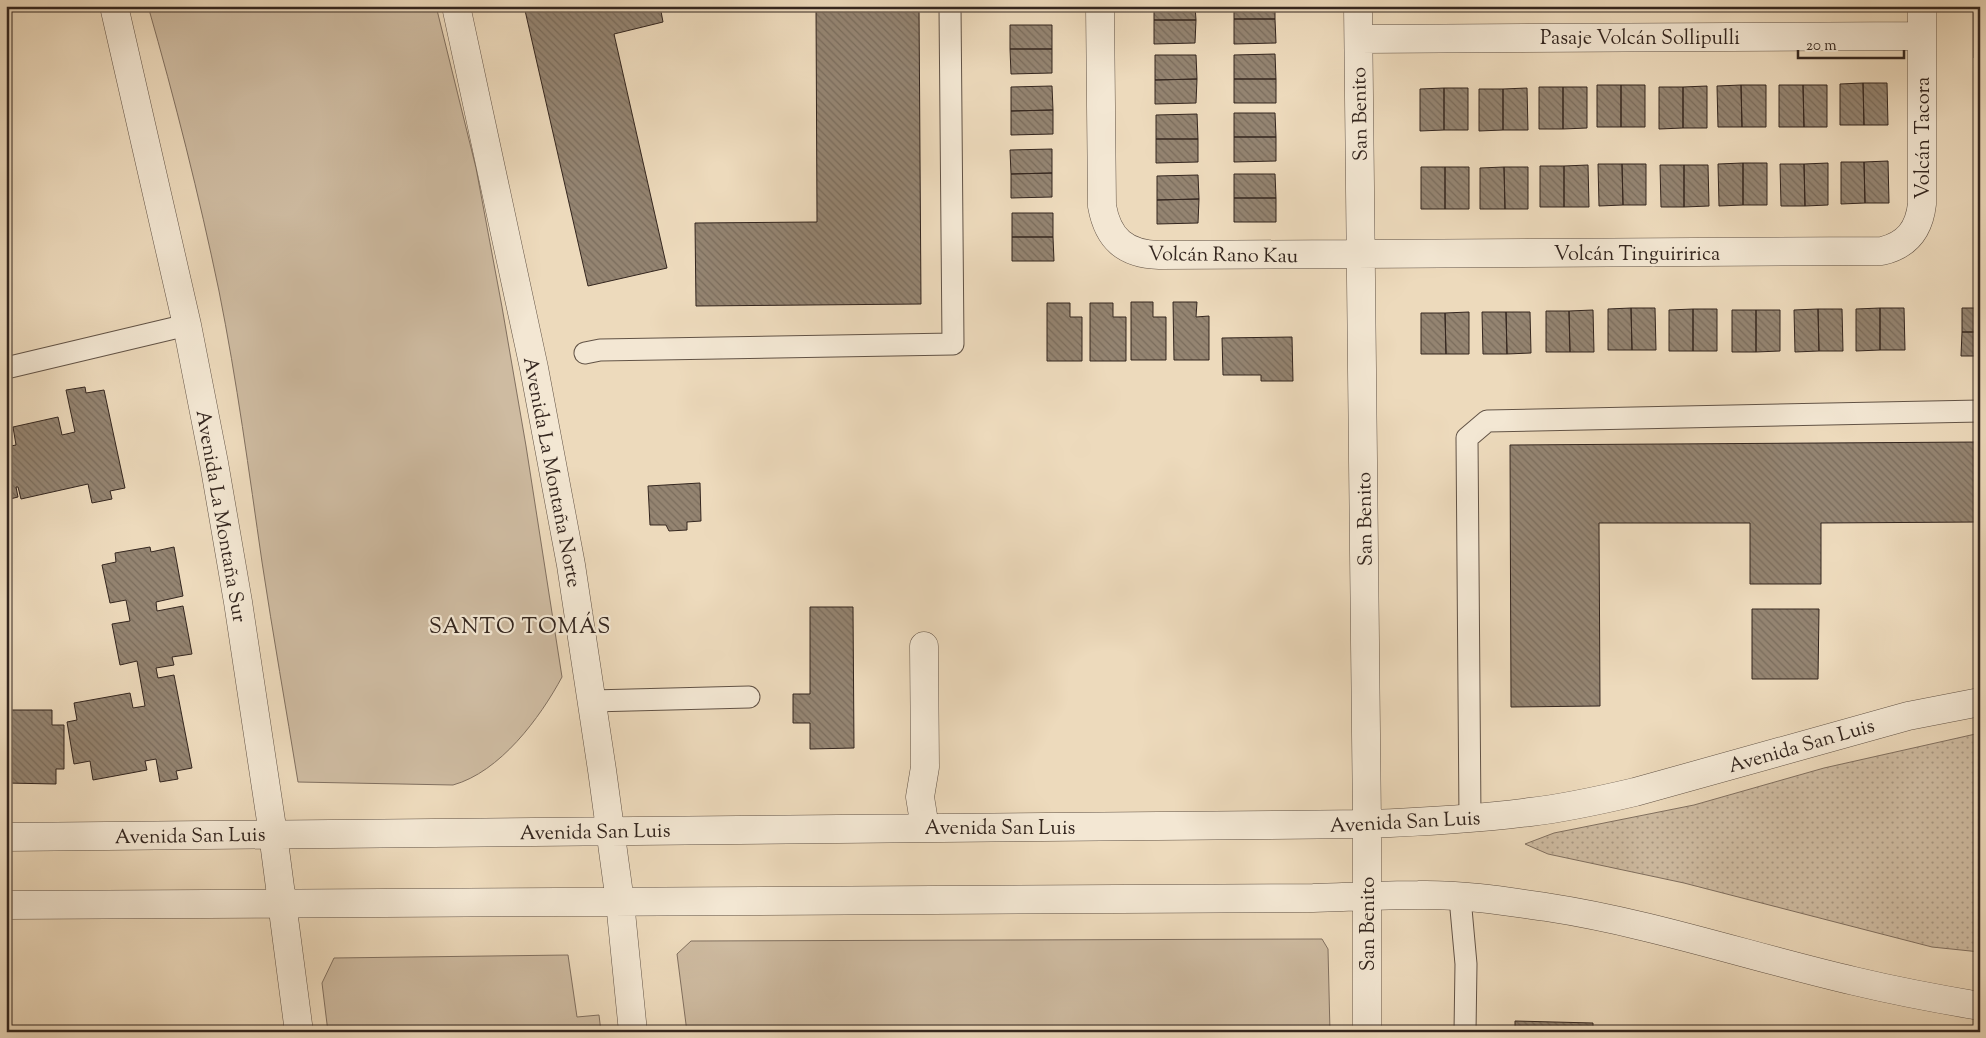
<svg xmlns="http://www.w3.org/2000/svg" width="1986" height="1038" viewBox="0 0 1986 1038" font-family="'Sorts Mill Goudy',serif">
  <defs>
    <pattern id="park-dots" width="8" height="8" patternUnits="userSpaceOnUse" patternTransform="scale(1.25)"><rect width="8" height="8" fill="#cebba1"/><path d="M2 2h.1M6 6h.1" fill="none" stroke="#a89883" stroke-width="1.8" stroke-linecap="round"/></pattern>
    <pattern id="building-back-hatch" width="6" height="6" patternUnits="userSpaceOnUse" patternTransform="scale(1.25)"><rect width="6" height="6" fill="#948471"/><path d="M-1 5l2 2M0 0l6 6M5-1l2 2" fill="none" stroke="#7a6c5c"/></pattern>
  </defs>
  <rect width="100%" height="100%" fill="#eddabc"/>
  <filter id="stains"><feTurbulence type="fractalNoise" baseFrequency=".004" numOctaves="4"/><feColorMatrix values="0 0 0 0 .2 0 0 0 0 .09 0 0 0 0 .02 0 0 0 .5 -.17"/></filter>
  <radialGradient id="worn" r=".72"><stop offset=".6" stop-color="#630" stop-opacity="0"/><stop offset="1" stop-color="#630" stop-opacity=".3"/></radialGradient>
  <path fill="#cebba1" stroke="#817060" d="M 148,6 L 436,6 L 476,168 L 502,307 L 526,446 L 562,677 C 540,718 500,772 453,785 L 298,782 C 286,708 273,635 262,562 C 249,472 237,381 219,291 C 199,195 175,100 148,6 Z
    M 1322,939 L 1328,949 L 1330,1032 L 687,1032 L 677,954 L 691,941 Z
    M 568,955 L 577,1017 L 599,1015 L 601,1032 L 328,1032 L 322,983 L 334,958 Z"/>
  <path fill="url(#park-dots)" stroke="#817060" d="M 1980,733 L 1980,952 L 1932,947 L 1684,883 L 1548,854 L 1525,844 L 1554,833 L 1694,805 L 1824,768 Z"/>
  <path fill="url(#building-back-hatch)" stroke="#34261f" d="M 524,6 L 660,6 L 663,22 L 614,34 L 667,268 L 588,286 Z
    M 816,6 L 919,6 L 921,304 L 696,306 L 695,223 L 817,222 Z
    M 1012,6 L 1054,6 L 1054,10 L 1012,10 Z
    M 1154,6 L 1195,6 L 1196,20 L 1154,20 Z
    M 1234,6 L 1275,6 L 1275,19 L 1234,19 Z
    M 1974,10 L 1980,10 L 1980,34 L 1974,34 Z
    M 1234,19 L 1275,19 L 1276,43 L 1234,44 Z
    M 1154,20 L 1196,20 L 1195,43 L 1154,44 Z
    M 1010,25 L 1052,25 L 1052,49 L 1010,49 Z
    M 1974,34 L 1980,34 L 1980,58 L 1974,58 Z
    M 1010,49 L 1052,49 L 1052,73 L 1011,74 Z
    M 1275,54 L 1276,79 L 1234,79 L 1234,55 Z
    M 1155,55 L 1196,55 L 1197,79 L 1155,80 Z
    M 1976,71 L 1980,71 L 1980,95 L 1976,95 Z
    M 1197,79 L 1196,103 L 1155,104 L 1155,80 Z
    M 1234,79 L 1276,79 L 1276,103 L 1234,103 Z
    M 1863,83 L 1864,125 L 1840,125 L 1840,84 Z
    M 1863,83 L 1887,83 L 1888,125 L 1864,125 Z
    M 1597,85 L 1621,85 L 1621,127 L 1597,127 Z
    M 1621,85 L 1645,85 L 1645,127 L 1621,127 Z
    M 1741,85 L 1742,127 L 1718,127 L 1717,86 Z
    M 1741,85 L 1766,85 L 1766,127 L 1742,127 Z
    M 1779,85 L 1803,85 L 1804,127 L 1779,127 Z
    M 1803,85 L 1827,85 L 1827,127 L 1804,127 Z
    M 1052,86 L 1053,110 L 1011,111 L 1011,87 Z
    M 1707,86 L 1707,128 L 1683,128 L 1683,87 Z
    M 1539,87 L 1563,87 L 1563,129 L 1539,129 Z
    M 1563,87 L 1587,87 L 1587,128 L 1563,129 Z
    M 1659,87 L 1683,87 L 1683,128 L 1659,129 Z
    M 1444,88 L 1444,130 L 1420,131 L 1420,89 Z
    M 1444,88 L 1468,88 L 1468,130 L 1444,130 Z
    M 1527,88 L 1528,130 L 1503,130 L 1503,89 Z
    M 1479,89 L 1503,89 L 1503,130 L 1479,131 Z
    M 1976,95 L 1980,95 L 1980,119 L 1976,119 Z
    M 1053,110 L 1053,134 L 1011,135 L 1011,111 Z
    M 1234,113 L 1275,113 L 1276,137 L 1234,137 Z
    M 1197,114 L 1198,139 L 1156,139 L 1156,115 Z
    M 1977,129 L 1980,129 L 1980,153 L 1977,153 Z
    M 1234,137 L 1276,137 L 1276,161 L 1234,162 Z
    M 1156,139 L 1198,139 L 1198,162 L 1156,163 Z
    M 1052,149 L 1052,173 L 1011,174 L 1010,150 Z
    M 1977,153 L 1980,153 L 1980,177 L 1977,177 Z
    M 1888,161 L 1889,203 L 1865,203 L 1864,162 Z
    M 1841,162 L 1864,162 L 1865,203 L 1841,204 Z
    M 1743,163 L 1743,205 L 1719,206 L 1718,164 Z
    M 1743,163 L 1767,163 L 1767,205 L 1743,205 Z
    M 1828,163 L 1828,205 L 1805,206 L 1804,164 Z
    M 1598,164 L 1622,164 L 1623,205 L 1599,206 Z
    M 1622,164 L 1646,164 L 1646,205 L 1623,205 Z
    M 1780,164 L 1804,164 L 1805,206 L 1781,206 Z
    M 1588,165 L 1589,207 L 1564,207 L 1564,166 Z
    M 1660,165 L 1684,165 L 1684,207 L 1661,207 Z
    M 1684,165 L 1708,165 L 1709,206 L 1684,207 Z
    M 1540,166 L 1564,166 L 1564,207 L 1540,207 Z
    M 1421,167 L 1445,167 L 1445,209 L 1421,209 Z
    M 1445,167 L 1469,167 L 1469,209 L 1445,209 Z
    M 1504,167 L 1505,209 L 1480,209 L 1480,168 Z
    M 1504,167 L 1528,167 L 1528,209 L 1505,209 Z
    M 1052,173 L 1052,197 L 1011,198 L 1011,174 Z
    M 1234,174 L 1275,174 L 1276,198 L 1234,198 Z
    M 1198,175 L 1199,199 L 1157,200 L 1157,176 Z
    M 1234,198 L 1276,198 L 1276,222 L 1234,222 Z
    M 1199,199 L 1198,223 L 1157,224 L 1157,200 Z
    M 1012,213 L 1053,213 L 1053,237 L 1012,237 Z
    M 1012,237 L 1053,237 L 1054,261 L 1012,261 Z
    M 1978,248 L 1980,248 L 1980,272 L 1978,272 Z
    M 1978,272 L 1980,272 L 1980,296 L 1978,296 Z
    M 1131,302 L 1153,302 L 1153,317 L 1166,317 L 1166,360 L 1131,360 Z
    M 1173,302 L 1197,302 L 1196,317 L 1209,316 L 1209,360 L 1174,360 Z
    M 1047,303 L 1070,303 L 1070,317 L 1082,317 L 1082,361 L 1047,361 Z
    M 1090,303 L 1113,303 L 1113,317 L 1126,317 L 1126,361 L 1090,361 Z
    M 1631,308 L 1632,350 L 1608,350 L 1608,309 Z
    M 1631,308 L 1655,308 L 1656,350 L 1632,350 Z
    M 1880,308 L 1880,350 L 1856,351 L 1856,309 Z
    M 1880,308 L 1904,308 L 1905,350 L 1880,350 Z
    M 1962,308 L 1980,308 L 1980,332 L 1962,332 Z
    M 1693,309 L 1693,351 L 1669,351 L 1669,310 Z
    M 1693,309 L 1717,309 L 1717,351 L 1693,351 Z
    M 1818,309 L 1819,351 L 1795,352 L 1794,310 Z
    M 1818,309 L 1842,309 L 1843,351 L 1819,351 Z
    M 1593,310 L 1594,352 L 1570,352 L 1569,311 Z
    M 1732,310 L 1756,310 L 1756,352 L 1732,352 Z
    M 1756,310 L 1780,310 L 1780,351 L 1756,352 Z
    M 1546,311 L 1569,311 L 1570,352 L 1546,352 Z
    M 1469,312 L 1469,354 L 1446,354 L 1445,313 Z
    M 1482,312 L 1506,312 L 1507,354 L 1483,354 Z
    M 1506,312 L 1530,312 L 1531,353 L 1507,354 Z
    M 1421,313 L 1445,313 L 1446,354 L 1421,354 Z
    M 1962,332 L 1980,332 L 1980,356 L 1961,356 Z
    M 1292,337 L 1293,381 L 1261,381 L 1261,375 L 1223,375 L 1222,338 Z
    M 85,387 L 86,393 L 104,390 L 125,488 L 110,491 L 112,499 L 92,503 L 88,484 L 21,499 L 18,487 L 16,487 L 18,497 L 6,500 L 6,447 L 16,445 L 13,427 L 58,417 L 62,435 L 75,432 L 66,390 Z
    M 1980,442 L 1980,522 L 1821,523 L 1821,584 L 1750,584 L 1750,523 L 1599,523 L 1600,706 L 1511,707 L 1510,445 Z
    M 700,483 L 701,521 L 687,522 L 687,530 L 669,531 L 666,525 L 650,525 L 648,486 Z
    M 150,547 L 151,552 L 174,547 L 183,596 L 156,602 L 157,611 L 183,606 L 192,654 L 172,657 L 174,665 L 156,668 L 158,678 L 174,675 L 192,768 L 176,771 L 178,779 L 160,782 L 156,759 L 145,761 L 147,770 L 93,780 L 90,761 L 74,764 L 67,722 L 77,720 L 74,703 L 130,693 L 133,708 L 145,706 L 137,661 L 120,665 L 112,624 L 130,621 L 126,600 L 110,603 L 102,565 L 116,562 L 115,553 Z
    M 810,607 L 853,607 L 854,748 L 810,749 L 810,723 L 793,723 L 793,694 L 810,694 Z
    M 1752,609 L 1819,609 L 1818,679 L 1752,679 Z
    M 6,710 L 52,710 L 52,725 L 64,725 L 64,769 L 56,769 L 56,784 L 6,783 Z
    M 1515,1021 L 1593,1023 L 1593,1032 L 1515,1032 Z"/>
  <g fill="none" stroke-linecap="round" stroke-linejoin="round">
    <g stroke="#625346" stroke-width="23">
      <path id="service" d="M 585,353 L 600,350 L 953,344 L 950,6
        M 6,368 L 187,325
        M 592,701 L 749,697
        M 1470,819 L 1467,438 L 1487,421 L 1980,411
        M 1460,898 L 1466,964 L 1465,1032"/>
    </g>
    <g stroke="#625346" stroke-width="29">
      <path id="minor" d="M 114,6 L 187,325 L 214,463 L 238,602 L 273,834 L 299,1032
        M 456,6 L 534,368 L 571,565 L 602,770 L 620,902 L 633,1032
        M 1100,6 L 1102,206 C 1108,239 1125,254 1159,255 L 1882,251 C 1907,245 1919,230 1922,204 L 1922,6
        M 1358,6 L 1367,824 L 1367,1032
        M 1359,39 L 1922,36
        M 924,646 L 925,767 L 920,797 L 925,828
        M 6,837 L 1367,824 C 1422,822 1476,819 1530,812 C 1566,808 1601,800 1635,792 L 1908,716 L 1980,702
        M 6,905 L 1313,898 C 1348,897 1383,895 1418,895 C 1460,894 1505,901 1546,907 C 1651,923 1751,957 1854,981 C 1896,991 1938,999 1980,1006"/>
    </g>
    <use href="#service" stroke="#f3e7d3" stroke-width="21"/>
    <use href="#minor" stroke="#f3e7d3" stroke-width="28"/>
  </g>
  <g text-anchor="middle" stroke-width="4.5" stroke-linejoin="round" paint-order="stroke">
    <g font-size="20" fill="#34261f" stroke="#f3e7d3">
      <text x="1640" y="44">Pasaje Volcán Sollipulli</text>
      <text transform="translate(1359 114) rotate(-91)" y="7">San Benito</text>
      <text transform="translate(1922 138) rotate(-90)" y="7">Volcán Tacora</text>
      <text x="1637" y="260">Volcán Tinguiririca</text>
      <text transform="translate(1223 254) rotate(1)" y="7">Volcán Rano Kau</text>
      <text transform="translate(553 472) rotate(79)" y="7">Avenida La Montaña Norte</text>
      <text transform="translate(222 516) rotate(80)" y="7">Avenida La Montaña Sur</text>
      <text transform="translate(1364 519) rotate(-91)" y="7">San Benito</text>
      <text transform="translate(1801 745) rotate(-16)" y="7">Avenida San Luis</text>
      <text transform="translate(1405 821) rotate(-3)" y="7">Avenida San Luis</text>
      <text x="1000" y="834">Avenida San Luis</text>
      <text transform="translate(595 831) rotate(-1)" y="7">Avenida San Luis</text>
      <text transform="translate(190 835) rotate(-1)" y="7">Avenida San Luis</text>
      <text transform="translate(1367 924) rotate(-90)" y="7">San Benito</text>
    </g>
    <g font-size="22" letter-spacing="1" fill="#34261f" stroke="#f3e7d3">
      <text x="520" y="633">SANTO TOMÁS</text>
    </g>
  </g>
  <rect width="1986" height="1038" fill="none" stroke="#eddabc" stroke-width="25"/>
  <rect x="8" y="8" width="1971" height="1023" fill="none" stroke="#34261f" stroke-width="2.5"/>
  <rect x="12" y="12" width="1961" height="1013" fill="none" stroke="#34261f"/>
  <path d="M1798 50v8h106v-8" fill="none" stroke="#34261f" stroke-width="2.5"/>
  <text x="1806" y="50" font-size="15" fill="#34261f" stroke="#f3e7d3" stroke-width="4" paint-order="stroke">20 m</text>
  <rect width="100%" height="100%" filter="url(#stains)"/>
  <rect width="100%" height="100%" fill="url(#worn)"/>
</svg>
